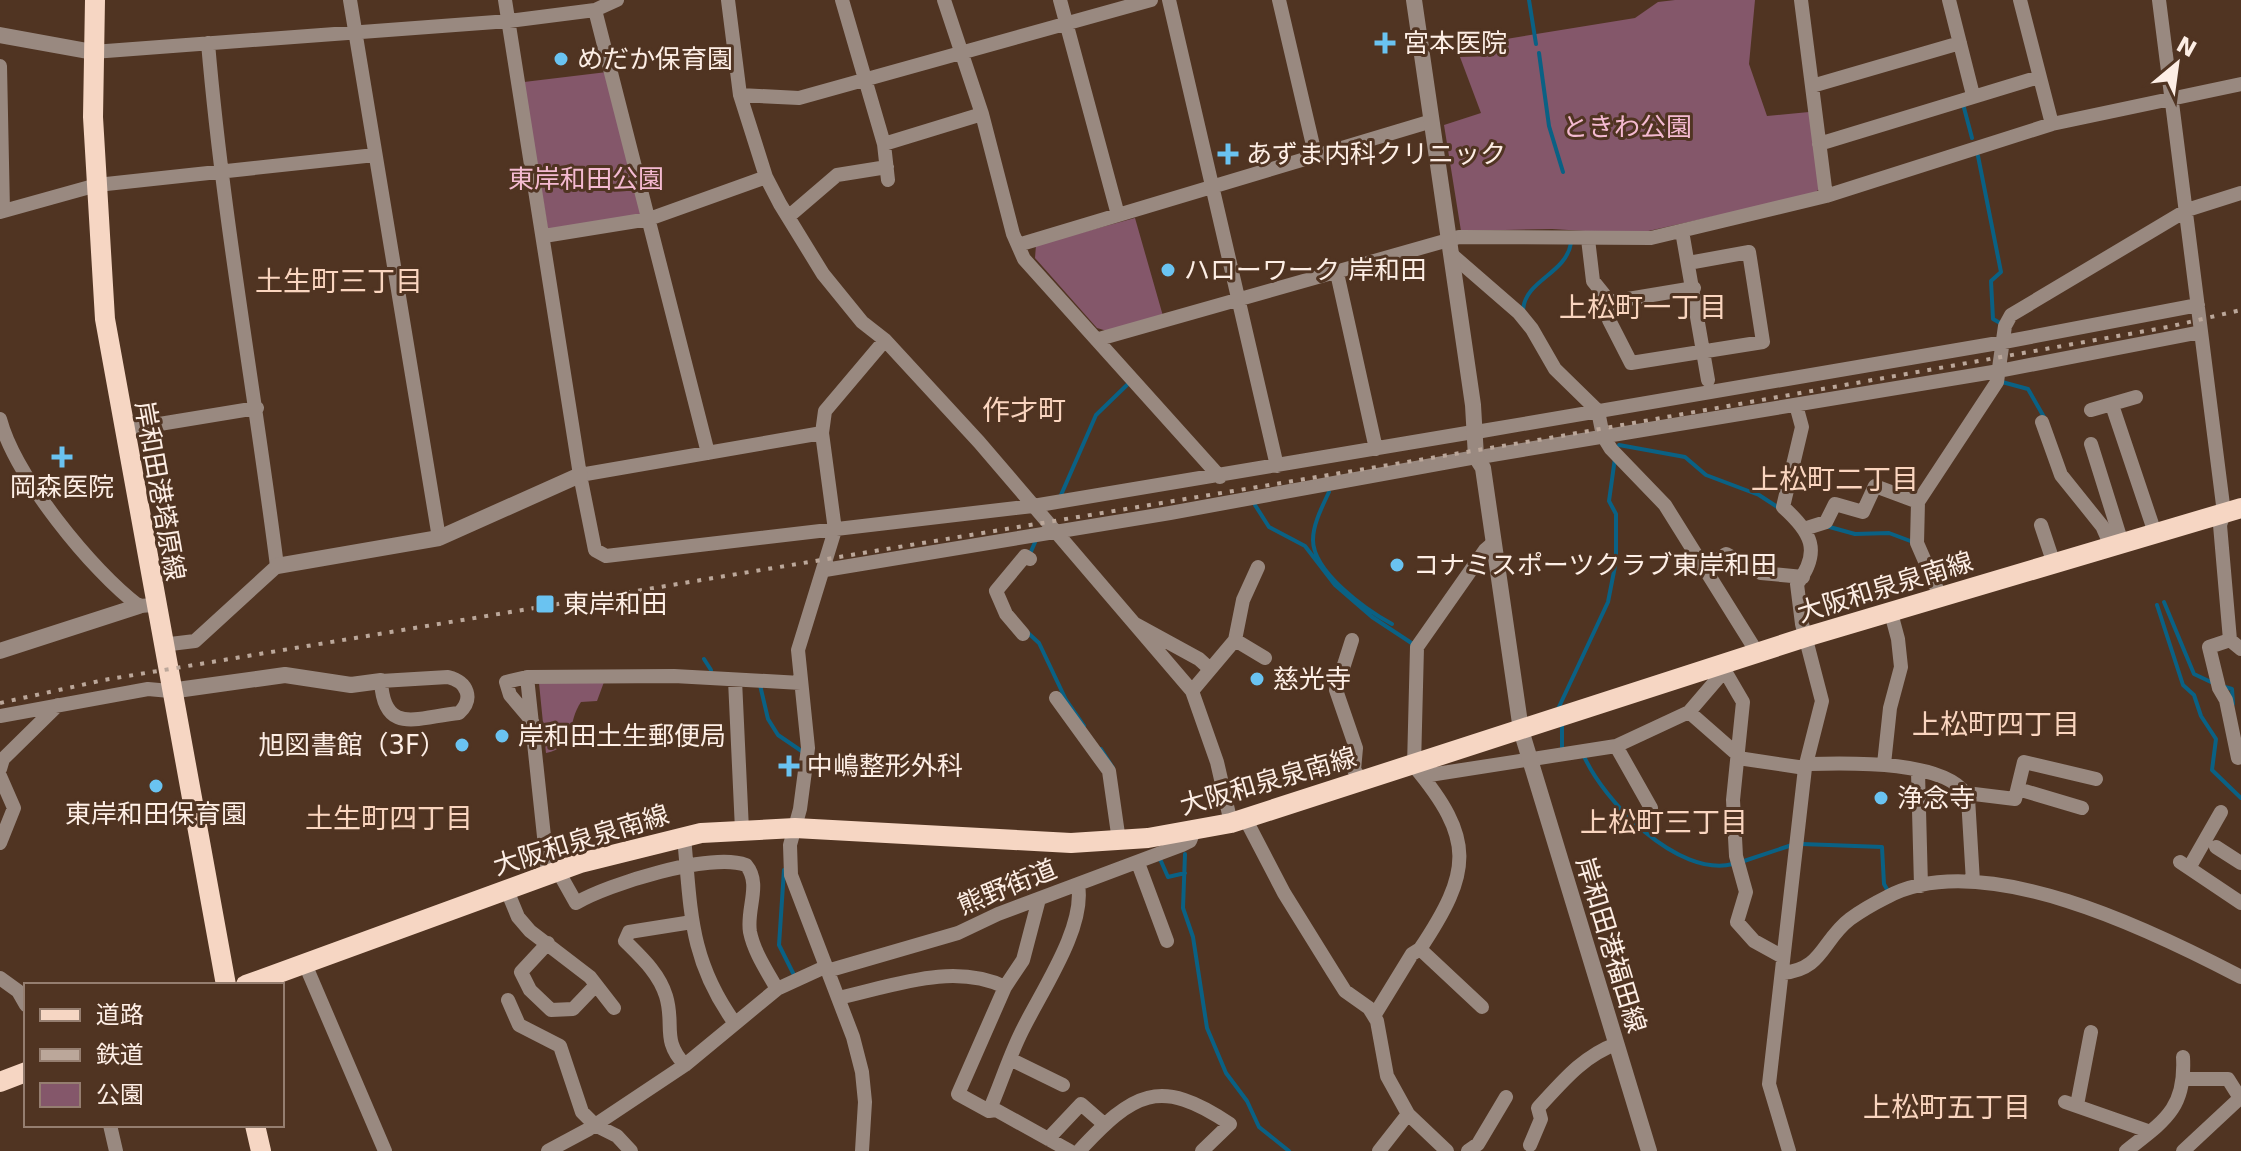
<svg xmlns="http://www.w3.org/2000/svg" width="2241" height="1151" viewBox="0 0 2241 1151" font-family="'DejaVu Sans','Noto Sans JP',sans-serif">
  <rect width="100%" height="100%" fill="#503422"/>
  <path fill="#84576a" d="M 1675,0 L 1755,0 L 1749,64 L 1767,116 L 1809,112 L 1820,188 L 1814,194 L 1635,234 L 1552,229 L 1461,231 L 1444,125 L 1481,113 L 1460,57 L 1494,56 L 1494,41 L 1635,18 L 1658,2 Z
    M 607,72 L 643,217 L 548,231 L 524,82 Z
    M 1135,218 L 1163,316 L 1107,331 L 1097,328 L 1035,258 L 1036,245 Z
    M 604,682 L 597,701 L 581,702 C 567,722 576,747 546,753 L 539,683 Z"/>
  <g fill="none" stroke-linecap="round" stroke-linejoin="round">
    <path stroke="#0a6184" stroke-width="4" d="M 1529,0 L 1536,44
      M 1539,53 L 1549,126 L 1563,172
      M 1963,104 L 1972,138
      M 1978,156 L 2001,272 L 1991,281 L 1993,319 L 2002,324
      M 1523,310 C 1525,280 1566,274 1571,243
      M 2002,382 L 2028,389 L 2044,417
      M 1619,445 L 1685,457 L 1706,475 L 1759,495 L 1779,508
      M 1329,492 C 1322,507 1313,524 1313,540 C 1313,572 1366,610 1392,624
      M 1061,495 L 1096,415 L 1129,383
      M 1255,505 L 1269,527 L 1305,546 L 1335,585 L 1372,617 L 1413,644
      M 1826,526 L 1855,534 L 1889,533 L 1913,542
      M 1029,556 L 1036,540
      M 2164,602 L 2194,674 L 2213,683
      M 2157,605 L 2183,685 L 2194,695 L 2201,716 L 2216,739 L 2212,770 L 2241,798
      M 1027,632 L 1039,643 L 1066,700 L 1084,726
      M 704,659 L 711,670
      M 760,685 L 768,719 L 778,735 L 803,752
      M 2225,687 L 2232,689 L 2233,704
      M 1558,709 L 1608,602 L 1616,561 L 1616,514 L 1609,501 L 1615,458
      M 1562,725 L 1562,750
      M 1101,749 L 1113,768
      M 1583,754 C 1603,801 1678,878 1733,864
      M 1802,844 L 1882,847 L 1884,884 L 1888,891
      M 1185,854 L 1183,908 L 1193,937 L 1207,1028 L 1226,1073 L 1247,1101 L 1259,1127 L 1289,1151
      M 1160,859 L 1168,877 L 1185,873
      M 1741,862 L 1792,845
      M 784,870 L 779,945 L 794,975"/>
    <path stroke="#998980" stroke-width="14" d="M 350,0 L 439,538
      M 505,0 L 580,475 L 595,550 L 606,556 L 1033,506 L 1473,432
      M 728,0 L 740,95 L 766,177 L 780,204 L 823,274 L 862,322 L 885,340 L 979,442 L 1192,691 L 1217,762 L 1231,823
      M 842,0 L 884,144 L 888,180
      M 944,0 L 982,114 L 1013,234 L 1024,259 L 1220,477
      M 1060,0 L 1118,215
      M 1169,0 L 1277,466
      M 1279,0 L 1315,154
      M 1801,0 L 1826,196
      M 1949,0 L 1973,95
      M 2020,0 L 2052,124
      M 2159,0 L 2224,513 L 2220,525 L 2230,640 L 2241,649
      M 595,10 L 708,453
      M 93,52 L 509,21 L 595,10 L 617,0
      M 0,66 L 3,211
      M 1812,86 L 1960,43
      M 740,95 L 799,98 L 1151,0
      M 884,144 L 982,114
      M 1819,144 L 2039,77
      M 0,212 L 97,185 L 375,155
      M 788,217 L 837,175 L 887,167
      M 1682,231 L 1708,380
      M 544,236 L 649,219 L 766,177
      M 1588,239 L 1593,281 L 1610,302 L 1609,320 L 1631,363 L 1763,342 L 1749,252 L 1688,263
      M 1018,245 L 1432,121
      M 1451,254 L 1519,313 L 1532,329 L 1555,369 L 1598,411 L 1603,436 L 1611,449 L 1665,505 L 1758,654
      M 1337,273 L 1376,449
      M 1610,302 L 1694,288
      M 1099,339 L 1459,237 L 1651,238 L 1826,196 L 2052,124 L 2241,84
      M 2112,405 L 2155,533
      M 2091,410 L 2136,397
      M 0,419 C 15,476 92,571 139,606 L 154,605
      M 2042,422 L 2061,475 L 2102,526 L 2111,546
      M 123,430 L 257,408
      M 1482,431 L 2004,342 L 2198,305
      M 2091,444 L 2122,543
      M 1486,456 L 1999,371 L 2201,332
      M 580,475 L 822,433
      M 2041,525 L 2054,564
      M 1807,528 L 1826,522 L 1835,504 L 1863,512 L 1875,486 L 1918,502
      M 825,570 L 1170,513 L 1476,457
      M 1706,570 L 1726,554 L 1761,573 L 1803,577
      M 1941,598 L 1917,543 L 1918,502 L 1997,382 L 2005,326 L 2011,315 L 2187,210 L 2241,193
      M 1135,624 L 1199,659 L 1210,669
      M 1023,634 L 1006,614 L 996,591 L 1025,556 L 1030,559
      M 1235,640 L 1265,658
      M 1352,640 L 1336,690 L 1356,748 L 1354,770 L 1363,782
      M 2230,640 L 2209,647 L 2219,688 L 2226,700 L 2238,758
      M 162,645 L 195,641 L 277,566 C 255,392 223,219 208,43
      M 1722,666 L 1743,702 L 1733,800 L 1736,856 L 1746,892 L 1737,922 L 1754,941 L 1783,957
      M 448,677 C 468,682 474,699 459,713 C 417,717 384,736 381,681 Z
      M 527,677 L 674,676 L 801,683
      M 735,680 L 742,830
      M 1192,691 L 1235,640 L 1243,600 L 1258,567
      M 1056,698 L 1109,771 L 1119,841
      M 1689,712 L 1738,755
      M 0,716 L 148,689 L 170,691
      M 532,721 L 510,695 L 506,682 L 527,677 L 548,874
      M 1616,746 L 1651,808
      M 1738,758 L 1805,768
      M 1807,764 C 1844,763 1950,759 1968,798 L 1973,882
      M 1884,764 L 1890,708 L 1901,667 L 1898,639 L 1891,613
      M 0,769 L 3,759 L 58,705
      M 1918,772 L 1921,886
      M 0,776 L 14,808 L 0,843
      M 1423,776 L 1616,746 L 1689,712 L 1725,670
      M 2018,789 L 2082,808
      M 1966,793 L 2015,799 L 2024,762 L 2096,779
      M 1246,820 L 1284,893 L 1333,972 L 1345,991 L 1369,1008 L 1377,1021 L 1387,1076 L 1408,1114 L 1447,1151
      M 684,837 C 691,910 689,959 734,1022
      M 2216,847 L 2241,863
      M 2180,862 L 2241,903
      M 1138,863 L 1167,941
      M 2189,868 L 2221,812
      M 558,871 L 576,903 C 608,884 711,852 746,865 C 762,884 746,909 750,932 C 754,952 767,971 777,989
      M 506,888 L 518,917 L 530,931 L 590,977 L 614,1008
      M 548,943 L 521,972 L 530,990 L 551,1010 L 573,1009 L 596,985
      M 1420,949 C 1472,871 1475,839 1414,766 L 1417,647 L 1485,550 L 1493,543
      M 305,964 L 385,1151
      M 827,971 L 958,933 L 998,914 L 1182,845 L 1190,841 L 1194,831
      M 1782,973 C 1823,970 1822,940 1850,919 C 1861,911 1875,903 1887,897 C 1982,846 2155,932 2241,977
      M 0,978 L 18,991 L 26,1005
      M 1005,987 L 958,1094 L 989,1111 L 996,1110 L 1070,1151
      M 838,998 C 893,986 953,962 1005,987 L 1023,960 L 1039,899
      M 508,1000 L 519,1025 L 560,1046 L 582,1112 L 595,1125 L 617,1136 L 631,1151
      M 1374,1016 L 1412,954 L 1420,949 L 1482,1007
      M 1010,1059 L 1063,1085
      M 685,1065 C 661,1040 675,1025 666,996 C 659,973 641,957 625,941 L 629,932 L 692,922
      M 2185,1079 L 2228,1079 L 2240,1098
      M 2065,1102 L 2148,1131
      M 2077,1105 L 2091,1032
      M 989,1111 C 1000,1086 1008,1060 1020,1035 C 1038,996 1086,929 1078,885
      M 110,1125 L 116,1151
      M 1048,1139 L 1081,1104 L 1104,1124
      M 1530,1145 L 1541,1119 L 1538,1108 C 1562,1082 1583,1056 1616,1044
      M 548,1151 L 589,1129 L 685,1065 L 777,989 L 825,967
      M 862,1151 L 865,1102 L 862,1072 L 853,1037 L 791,875 L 790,845 L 800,809 L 808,748 L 798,650 L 835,530 L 822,433 L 825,411 L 885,340
      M 1079,1151 C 1133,1093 1159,1076 1230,1124 L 1202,1151
      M 1379,1151 L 1408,1114
      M 1468,1151 L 1478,1144 L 1506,1097
      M 1789,1151 L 1769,1084 L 1805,768 L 1822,701 L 1802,624 L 1797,584 C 1822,551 1811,532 1783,507 L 1802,427 L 1796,405
      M 2126,1151 C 2164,1121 2186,1109 2183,1057
      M 2183,1151 L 2241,1097"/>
    <path stroke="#998980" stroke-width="16" d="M 1414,0 L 1473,405 L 1476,457 L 1483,468 L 1521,730 L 1649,1151
      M 0,35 L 93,52
      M 277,566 L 439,538 L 580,475
      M 0,651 L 139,606
      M 170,691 L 285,675 L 351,685 L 381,681"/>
    <path stroke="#f6d6c3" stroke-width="20" d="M 95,0 L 93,117 L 105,319 L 226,985
      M 246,985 L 580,863 L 701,833 L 795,828 L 1071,843 L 1148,838 L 1231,823 L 1806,637 L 2241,508
      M 0,1082 L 26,1072
      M 255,1125 L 261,1151"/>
    <path stroke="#bba79a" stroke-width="4" stroke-dasharray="4 8" stroke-linecap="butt" d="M 0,703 L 104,680 L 1544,439 L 2168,327 L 2241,310"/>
  </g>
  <g fill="#6ac3f1" stroke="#503422" stroke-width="3">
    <path d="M1381 31h8v8h8v8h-8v8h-8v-8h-8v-8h8z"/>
    <circle cx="561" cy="59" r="8"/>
    <path d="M1224 142h8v8h8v8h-8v8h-8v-8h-8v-8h8z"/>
    <circle cx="1168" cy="270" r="8"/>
    <path d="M58 445h8v8h8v8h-8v8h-8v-8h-8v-8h8z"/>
    <circle cx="1397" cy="565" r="8"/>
    <rect x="535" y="594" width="20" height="20" rx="4"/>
    <circle cx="1257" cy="679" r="8"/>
    <circle cx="502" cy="736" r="8"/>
    <circle cx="462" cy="745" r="8"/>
    <path d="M785 754h8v8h8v8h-8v8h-8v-8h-8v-8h8z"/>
    <circle cx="156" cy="786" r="8"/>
    <circle cx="1881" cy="798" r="8"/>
  </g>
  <g text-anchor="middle" stroke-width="6" stroke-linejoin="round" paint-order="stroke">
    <g font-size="26" fill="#fdeee5" stroke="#503422" text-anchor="start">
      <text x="1403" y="52">宮本医院</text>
      <text x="577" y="68">めだか保育園</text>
      <text x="1246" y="163">あずま内科クリニック</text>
      <text x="1184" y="279">ハローワーク 岸和田</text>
      <text x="62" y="496" text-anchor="middle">岡森医院</text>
      <text x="1413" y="574">コナミスポーツクラブ東岸和田</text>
      <text x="563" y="613">東岸和田</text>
      <text x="1273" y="688">慈光寺</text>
      <text x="518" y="745">岸和田土生郵便局</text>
      <text x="446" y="754" text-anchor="end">旭図書館（3F）</text>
      <text x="807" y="775">中嶋整形外科</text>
      <text x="1897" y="807">浄念寺</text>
      <text x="156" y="823" text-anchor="middle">東岸和田保育園</text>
    </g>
    <g font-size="26" fill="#f4bad1" stroke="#503422">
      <text x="1627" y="136">ときわ公園</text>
      <text x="586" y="188">東岸和田公園</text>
    </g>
    <g font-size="26" fill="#fdeee5" stroke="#503422">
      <text transform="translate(160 491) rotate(80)" y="9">岸和田港塔原線</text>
      <text transform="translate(1885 587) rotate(-17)" y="9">大阪和泉泉南線</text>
      <text transform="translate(1268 781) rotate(-16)" y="9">大阪和泉泉南線</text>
      <text transform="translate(581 840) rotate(-17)" y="9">大阪和泉泉南線</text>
      <text transform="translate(1007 887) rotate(-22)" y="9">熊野街道</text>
      <text transform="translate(1611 945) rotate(73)" y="9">岸和田港福田線</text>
    </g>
    <g font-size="28" fill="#fad5bf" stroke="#503422">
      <text x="339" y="291">土生町三丁目</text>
      <text x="1643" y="317">上松町一丁目</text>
      <text x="1024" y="420">作才町</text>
      <text x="1835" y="489">上松町二丁目</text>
      <text x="1996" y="734">上松町四丁目</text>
      <text x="389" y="828">土生町四丁目</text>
      <text x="1664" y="832">上松町三丁目</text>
      <text x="1947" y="1117">上松町五丁目</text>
    </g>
  </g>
  <rect x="24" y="983" width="260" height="144" fill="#503422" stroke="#957e70" stroke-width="2"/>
  <rect x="40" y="1009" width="40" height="12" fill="#f6d6c3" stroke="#957e70" stroke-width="2"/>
  <text x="96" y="1023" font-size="24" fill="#fdeee5">道路</text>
  <rect x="40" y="1049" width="40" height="12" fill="#bba79a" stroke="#957e70" stroke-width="2"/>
  <text x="96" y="1063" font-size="24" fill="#fdeee5">鉄道</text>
  <rect x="40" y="1083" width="40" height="24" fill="#84576a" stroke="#957e70" stroke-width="2"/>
  <text x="96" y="1103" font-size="24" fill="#fdeee5">公園</text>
  <g transform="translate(2177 64) rotate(29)" stroke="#503422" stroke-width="6" paint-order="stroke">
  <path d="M0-6L14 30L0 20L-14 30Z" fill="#fdeee5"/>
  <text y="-12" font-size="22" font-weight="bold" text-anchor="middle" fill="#fdeee5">N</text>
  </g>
</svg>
